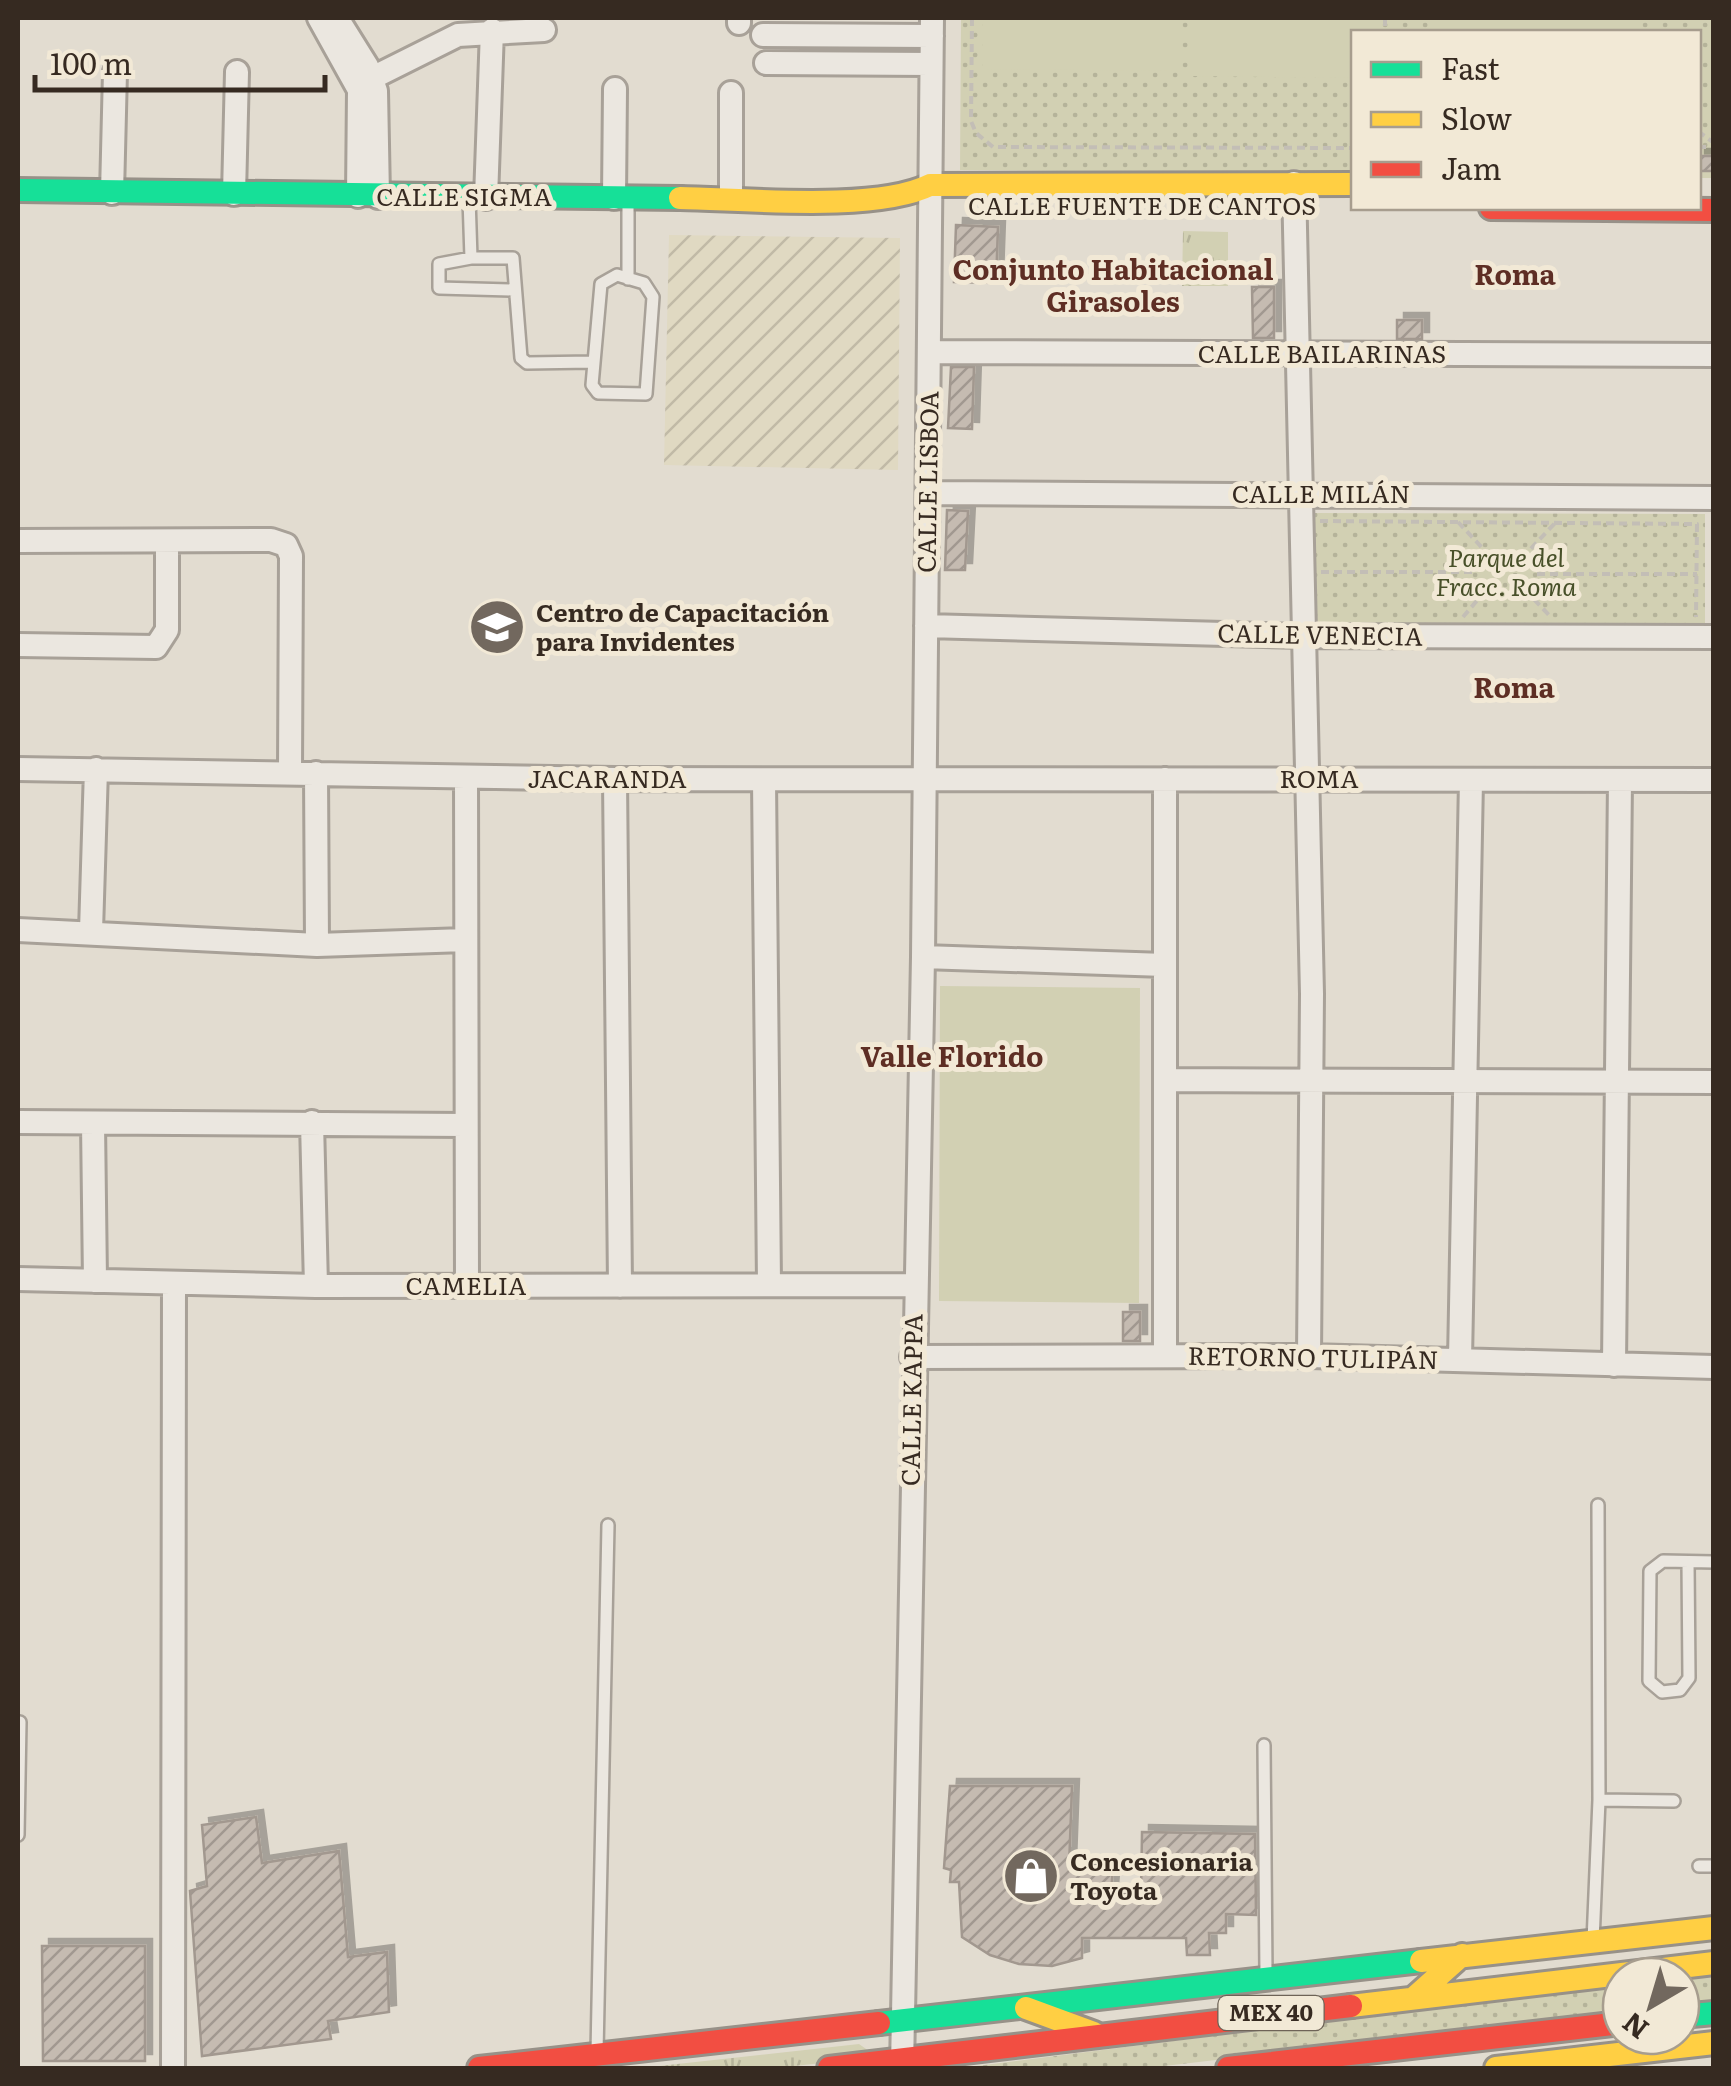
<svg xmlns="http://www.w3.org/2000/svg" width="1731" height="2086" viewBox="0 0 1731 2086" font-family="Literata,serif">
  <defs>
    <pattern id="farmland-furrows" width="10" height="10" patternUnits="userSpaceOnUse" patternTransform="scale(2.5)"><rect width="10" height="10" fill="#e0d9c2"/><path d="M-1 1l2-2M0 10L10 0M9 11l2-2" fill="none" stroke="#c1baa6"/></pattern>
    <pattern id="grass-tufts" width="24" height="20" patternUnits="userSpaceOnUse" patternTransform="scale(2.5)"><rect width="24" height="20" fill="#d2d0b3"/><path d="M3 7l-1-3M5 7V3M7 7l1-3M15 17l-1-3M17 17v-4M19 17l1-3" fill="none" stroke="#b5b39a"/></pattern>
    <pattern id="park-dots" width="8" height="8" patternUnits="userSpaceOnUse" patternTransform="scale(2.5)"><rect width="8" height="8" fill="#d2d0b3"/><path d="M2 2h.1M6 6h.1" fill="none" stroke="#b5b39a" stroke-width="1.8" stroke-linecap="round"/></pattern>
    <pattern id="building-hatch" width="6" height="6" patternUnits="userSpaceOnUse" patternTransform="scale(2.5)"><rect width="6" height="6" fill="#c5bbb1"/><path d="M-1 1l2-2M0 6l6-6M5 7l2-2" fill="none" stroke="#a19890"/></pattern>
    <filter id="shadow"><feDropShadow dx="7" dy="-7" stdDeviation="0" flood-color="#0004"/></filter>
  </defs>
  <rect width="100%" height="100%" fill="#e2dcd0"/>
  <path fill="url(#farmland-furrows)" d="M 669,235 L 900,238 L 898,470 L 664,465 Z"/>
  <path fill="url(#grass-tufts)" d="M 1183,231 L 1228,232 L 1228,286 L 1182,286 Z
    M 859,2044 L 869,2051 L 861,2059 L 775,2068 L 641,2068 Z"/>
  <path fill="url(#park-dots)" d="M 961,18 L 1713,18 L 1713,178 L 1699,178 L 1698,32 L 1354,32 L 1353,174 L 960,170 Z
    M 1307,513 L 1705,514 L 1705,633 L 1307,630 Z
    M 1713,1974 L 1713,2003 L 1681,2006 L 1681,1978 Z
    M 1621,1984 L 1621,2013 L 1147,2068 L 961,2068 Z"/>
  <path fill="#d2d0b3" d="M 983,18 L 1180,18 L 1180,71 L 983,69 Z
    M 1192,18 L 1372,18 L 1372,32 L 1354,32 L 1353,78 L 1192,76 Z
    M 1442,18 L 1633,18 L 1633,32 L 1442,32 Z
    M 940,986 L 1140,988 L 1139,1303 L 939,1301 Z"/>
  <path fill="url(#building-hatch)" stroke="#a2988f" stroke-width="2.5" filter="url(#shadow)" d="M 1698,156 L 1714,156 L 1714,171 L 1698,171 Z
    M 956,225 L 998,227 L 996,283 L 954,282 Z
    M 1252,287 L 1274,287 L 1274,338 L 1253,338 Z
    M 1397,320 L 1422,320 L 1422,339 L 1397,339 Z
    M 951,367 L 974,367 L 972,429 L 948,428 Z
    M 947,510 L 968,511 L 965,570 L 945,570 Z
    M 1123,1312 L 1140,1312 L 1140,1341 L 1123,1341 Z
    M 950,1786 L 1072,1786 L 1069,1868 L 1113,1866 L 1111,1893 L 1141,1895 L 1142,1832 L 1255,1834 L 1256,1915 L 1226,1914 L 1226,1933 L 1209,1933 L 1210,1955 L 1187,1955 L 1186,1938 L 1082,1938 L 1082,1958 L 1052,1966 L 1019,1964 L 990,1955 L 962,1937 L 959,1882 L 950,1882 L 951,1870 L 944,1868 Z
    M 256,1817 L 262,1863 L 339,1851 L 348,1957 L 387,1952 L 389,2012 L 328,2021 L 331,2039 L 202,2056 L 190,1891 L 207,1886 L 202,1825 Z
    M 42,1946 L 145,1946 L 145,2061 L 43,2061 Z"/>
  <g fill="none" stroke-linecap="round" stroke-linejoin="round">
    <g stroke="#a8a198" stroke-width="16">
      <path id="lane" d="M 469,198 L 471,258 L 439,264 L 439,288 L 513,290
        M 471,258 L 513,258 L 521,358 L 527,363 L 592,362
        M 617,275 L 644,283 L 653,297 L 646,394 L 598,393 L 592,385 L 601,284 Z
        M 628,279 L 628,203
        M 1688,1562 L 1689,1678 L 1680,1690 L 1662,1692 L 1649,1681 L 1650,1571 L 1663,1561 L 1714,1562
        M 1264,1745 L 1266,1973
        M 1599,1800 L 1674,1801
        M 18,1835 L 20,1722
        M 1699,1866 L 1714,1866
        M 1593,1941 L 1599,1800 L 1598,1505
        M 597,2052 L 608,1525"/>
    </g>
    <g stroke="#a8a198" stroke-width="28">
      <path id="street" d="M 319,18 L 359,90 L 358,196
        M 337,18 L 367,66 L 376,91 L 378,197
        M 739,18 L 739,23
        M 763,35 L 932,36
        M 766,63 L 931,64
        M 372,78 L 458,35 L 544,30
        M 731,93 L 731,199
        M 1294,183 L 1312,994 L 1309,1356
        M 112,193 L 115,72
        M 234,194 L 237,72
        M 486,198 L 492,30
        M 614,198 L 615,89
        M 930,352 L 1714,355
        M 928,493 L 1714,498
        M 18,541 L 271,540 L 286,545 L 291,556 L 290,773
        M 926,626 L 1301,636 L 1714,637
        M 18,645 L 156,647 L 167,630 L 167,541
        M 18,769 L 615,779 L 1714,780
        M 316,773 L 317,945
        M 466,777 L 467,1286
        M 615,779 L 620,1286
        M 1165,779 L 1165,1355
        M 764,780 L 769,1284
        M 18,930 L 317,945 L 465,940
        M 91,931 L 96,769
        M 923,957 L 1165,965
        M 1165,1080 L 1714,1082
        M 18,1122 L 465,1125
        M 312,1122 L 316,1286
        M 93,1123 L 95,1281
        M 18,1279 L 316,1286 L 914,1285
        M 912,1357 L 1309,1356 L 1714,1367
        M 1460,1360 L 1471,780
        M 1614,1365 L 1620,780
        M 173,2068 L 174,1284
        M 902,2068 L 923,957 L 932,18"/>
    </g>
    <g stroke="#979188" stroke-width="28">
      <path id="fast" d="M 18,190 L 680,198
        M 1681,2016 L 1714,2013
        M 879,2023 L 1421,1961"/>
    </g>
    <g stroke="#979188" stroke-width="28">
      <path id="slow" d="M 680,198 C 744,199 876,212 930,185 L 1354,184
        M 1421,1961 L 1714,1928
        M 1416,1996 L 1462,1955
        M 1351,2006 L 1714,1963
        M 1026,2008 L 1094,2033
        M 1496,2068 L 1714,2043"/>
    </g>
    <g stroke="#979188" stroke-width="28">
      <path id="jam" d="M 1491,208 L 1714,210
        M 479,2068 L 879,2023
        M 829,2068 L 1351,2006
        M 1228,2068 L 1621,2023"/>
    </g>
    <path stroke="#c3beb6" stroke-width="4" stroke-dasharray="8 5" stroke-linecap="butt" d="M 972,18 L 971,121 L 976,133 L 993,147 L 1354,148
      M 1385,18 L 1385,32
      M 1698,131 L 1714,143
      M 1698,147 L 1714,147
      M 1320,521 L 1697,524 L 1696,617
      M 1458,522 L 1489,555
      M 1522,558 L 1556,522
      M 1321,572 L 1477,572
      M 1537,574 L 1697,574
      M 1525,590 L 1549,615
      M 1463,617 L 1486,590"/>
    <use href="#lane" stroke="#ebe7e0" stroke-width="11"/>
    <use href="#street" stroke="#ebe7e0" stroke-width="22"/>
    <use href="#fast" stroke="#16e098" stroke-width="22"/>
    <use href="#slow" stroke="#ffcf43" stroke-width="22"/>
    <use href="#jam" stroke="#f24e42" stroke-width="22"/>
  </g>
  <defs>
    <g id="university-disc" transform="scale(2.875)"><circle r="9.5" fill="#72685e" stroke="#f2e9d6"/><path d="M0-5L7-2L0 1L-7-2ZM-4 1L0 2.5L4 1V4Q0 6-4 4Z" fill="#fff"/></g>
    <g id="shop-disc" transform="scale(2.875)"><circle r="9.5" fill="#72685e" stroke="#f2e9d6"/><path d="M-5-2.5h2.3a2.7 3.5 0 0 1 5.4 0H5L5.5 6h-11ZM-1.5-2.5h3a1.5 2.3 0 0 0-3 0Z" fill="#fff"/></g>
  </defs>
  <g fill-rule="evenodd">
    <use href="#university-disc" x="497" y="627"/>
    <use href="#shop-disc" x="1031" y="1876"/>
  </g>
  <g text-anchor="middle" stroke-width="10" stroke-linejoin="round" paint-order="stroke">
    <rect fill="#f2e9d6" stroke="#6e6357" stroke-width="2.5" x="1218.5" y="1996" width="105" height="34" rx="8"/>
    <g font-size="22" font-weight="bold" fill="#362a21">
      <text x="1271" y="2021">MEX 40</text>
    </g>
    <g font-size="25" fill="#362a21" stroke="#f2e9d6">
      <text x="464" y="206">CALLE SIGMA</text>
      <text x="1142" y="215">CALLE FUENTE DE CANTOS</text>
      <text x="1322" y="363">CALLE BAILARINAS</text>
      <text transform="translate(928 482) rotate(-89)" y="9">CALLE LISBOA</text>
      <text x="1321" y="503">CALLE MILÁN</text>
      <text transform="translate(1320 635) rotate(1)" y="9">CALLE VENECIA</text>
      <text x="607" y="788">JACARANDA</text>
      <text x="1319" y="788">ROMA</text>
      <text x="466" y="1295">CAMELIA</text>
      <text transform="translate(1313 1358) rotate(1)" y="9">RETORNO TULIPÁN</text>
      <text transform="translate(912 1400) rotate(-89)" y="9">CALLE KAPPA</text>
    </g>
    <g font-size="25" font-style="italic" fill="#485029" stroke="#f2e9d6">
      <text x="1506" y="567">Parque del<tspan x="1506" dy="29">Fracc. Roma</tspan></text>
    </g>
    <g font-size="25" font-weight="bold" fill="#362a21" stroke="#f2e9d6" text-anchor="start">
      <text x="536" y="622">Centro de Capacitación<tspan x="536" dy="29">para Invidentes</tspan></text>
      <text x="1070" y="1871">Concesionaria<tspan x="1070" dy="29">Toyota</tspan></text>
    </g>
    <g font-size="28" font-weight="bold" fill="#5e2e24" stroke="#f2e9d6">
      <text x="1113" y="280">Conjunto Habitacional<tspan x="1113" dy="32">Girasoles</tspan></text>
      <text x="1515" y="285">Roma</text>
      <text x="1514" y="698">Roma</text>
      <text x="952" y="1067">Valle Florido</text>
    </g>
  </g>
  <rect width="1731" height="2086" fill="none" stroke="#362a21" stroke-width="40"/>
  <rect x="1351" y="30" width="350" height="180" fill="#f2e9d6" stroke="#a79d8e" stroke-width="2.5"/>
  <rect x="1371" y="62" width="50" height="15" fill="#16e098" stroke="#a79d8e" stroke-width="2.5"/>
  <text x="1441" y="80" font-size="30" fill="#362a21">Fast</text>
  <rect x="1371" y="112" width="50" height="15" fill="#ffcf43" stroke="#a79d8e" stroke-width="2.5"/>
  <text x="1441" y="130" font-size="30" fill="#362a21">Slow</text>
  <rect x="1371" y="162" width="50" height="15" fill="#f24e42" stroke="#a79d8e" stroke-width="2.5"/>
  <text x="1441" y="180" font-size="30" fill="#362a21">Jam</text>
  <g transform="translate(1651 2006) rotate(218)"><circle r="48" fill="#f2e9d6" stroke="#a79d8e" stroke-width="2.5"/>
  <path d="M0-8L18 38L0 25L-18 38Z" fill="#72685e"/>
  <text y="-15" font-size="28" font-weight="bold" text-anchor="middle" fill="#362a21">N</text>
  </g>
  <path d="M35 75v15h290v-15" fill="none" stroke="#362a21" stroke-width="5"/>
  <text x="50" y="75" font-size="30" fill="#362a21" stroke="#f2e9d6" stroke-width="8" paint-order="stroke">100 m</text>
</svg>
